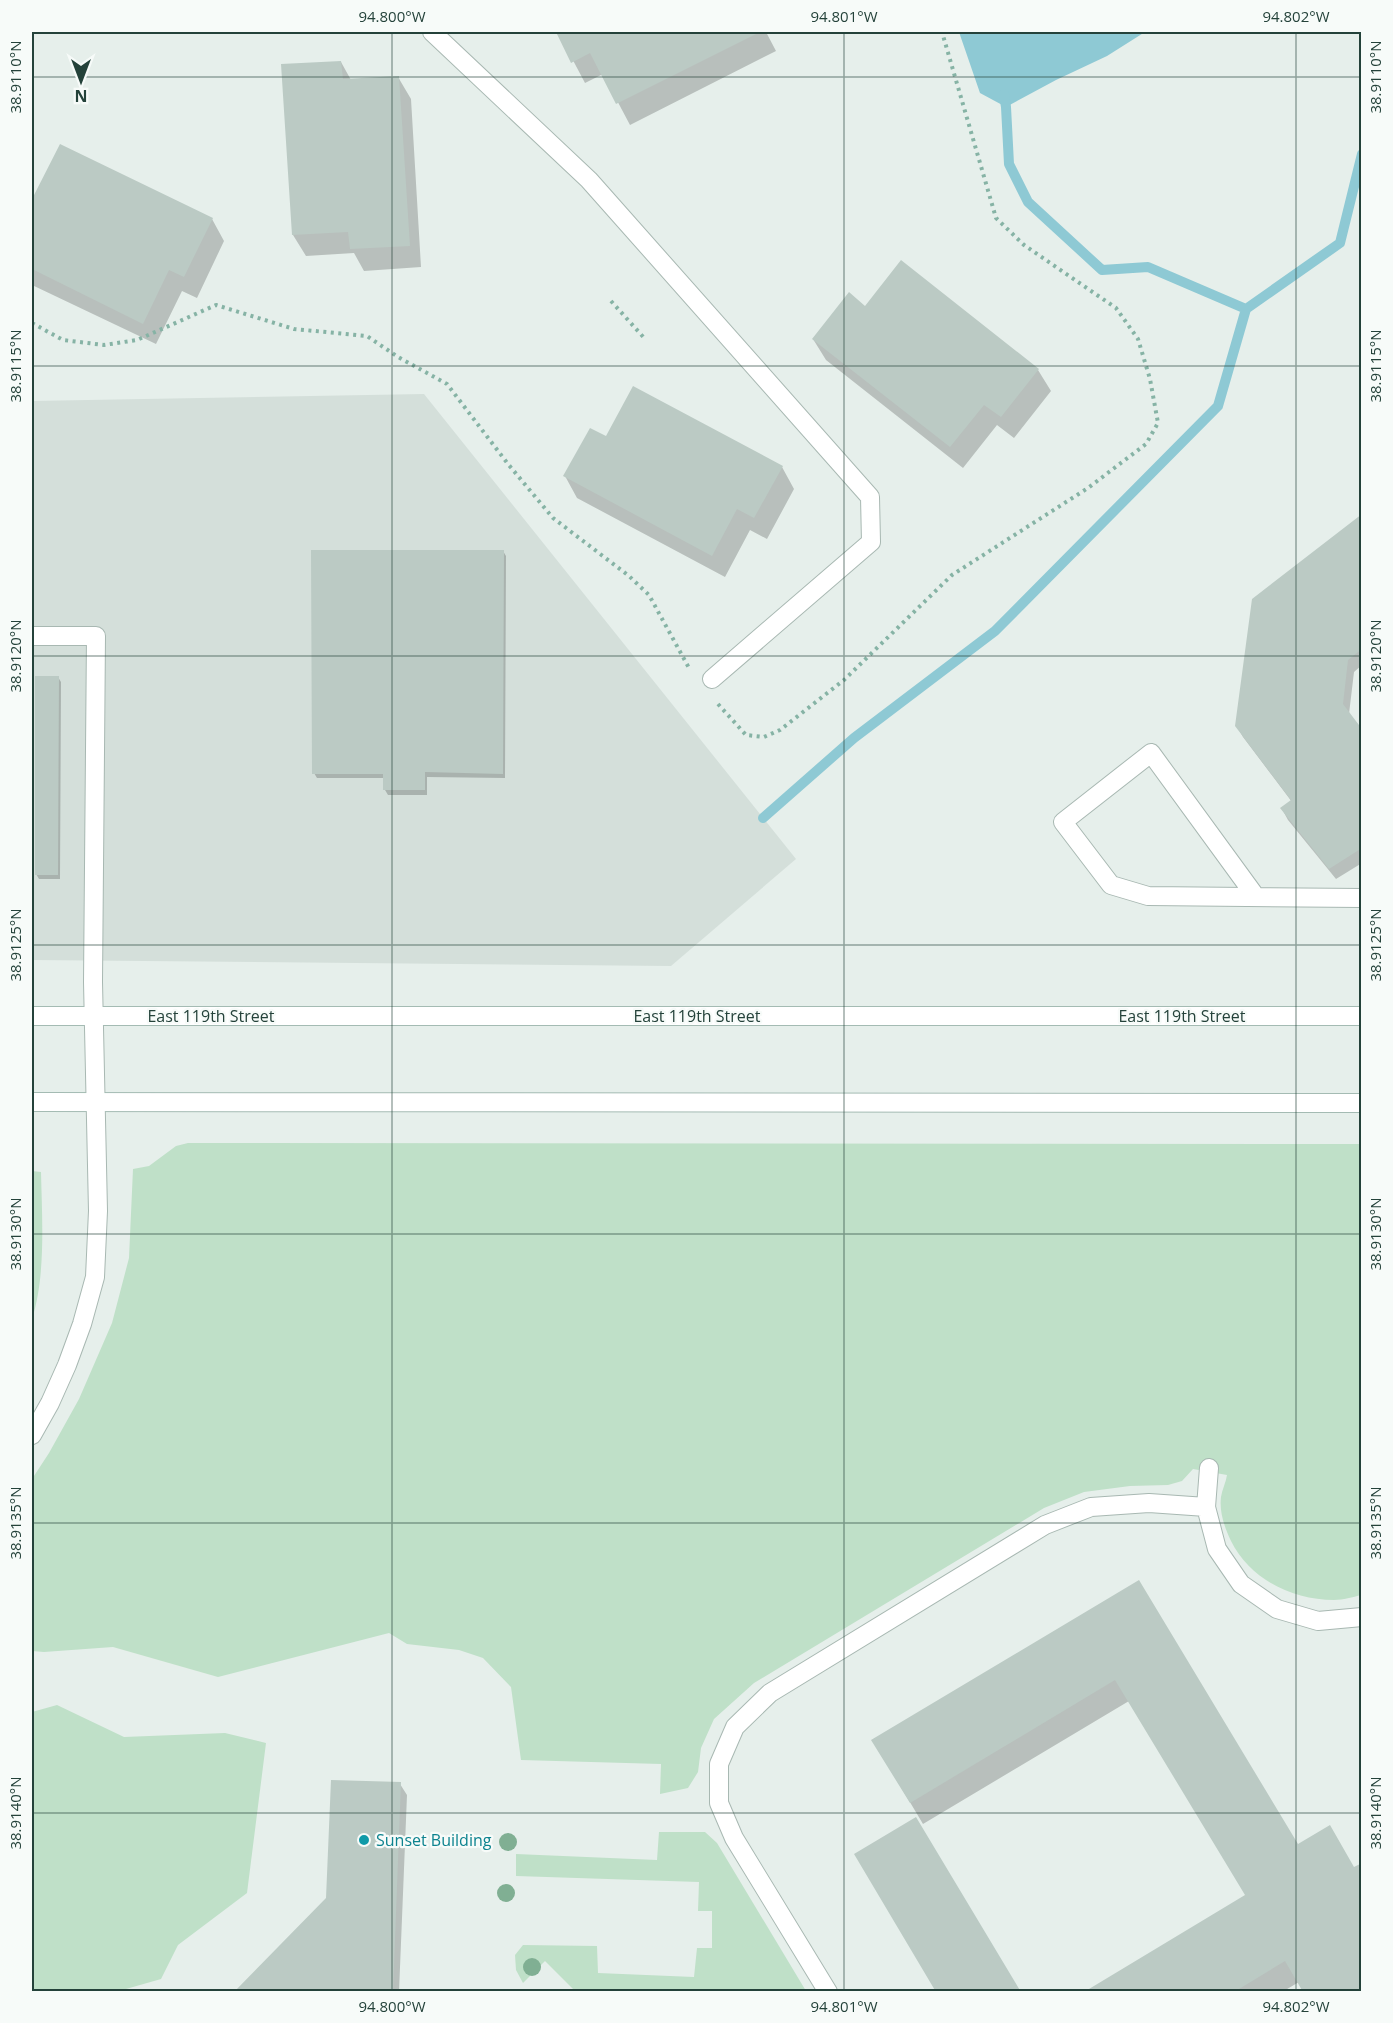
<svg xmlns="http://www.w3.org/2000/svg" width="1393" height="2023" viewBox="0 0 1393 2023" font-family="'Open Sans',sans-serif">
  <rect width="100%" height="100%" fill="#e6efeb"/>
  <path fill="#d4dfda" d="M 424,394 L 796,859 L 671,966 L 32,960 L 32,401 Z"/>
  <path fill="#bfe0c8" d="M 188,1143 L 1361,1144 L 1361,1595 C 1353,1597 1343,1600 1334,1600 C 1292,1600 1250,1579 1231,1541 C 1225,1528 1219,1513 1221,1497 C 1222,1490 1226,1482 1227,1475 L 1193,1469 L 1182,1481 L 1168,1485 L 1130,1486 L 1084,1492 L 1044,1508 L 754,1683 L 714,1719 L 701,1748 L 698,1772 L 688,1788 L 660,1794 L 661,1764 L 521,1760 L 511,1687 L 483,1658 L 459,1650 L 407,1644 L 389,1633 L 218,1677 L 113,1647 L 44,1652 L 32,1651 L 32,1479 L 49,1453 L 79,1399 L 112,1323 L 129,1258 L 133,1169 L 149,1166 L 176,1146 Z
    M 32,1171 L 41,1172 C 42,1217 46,1276 32,1319 Z
    M 57,1705 L 124,1737 L 225,1733 L 266,1743 L 247,1893 L 178,1945 L 161,1979 L 119,1991 L 32,1991 L 32,1712 Z
    M 659,1832 L 705,1832 L 717,1843 L 806,1991 L 575,1991 L 545,1961 L 523,1983 L 516,1970 L 515,1955 L 523,1945 L 597,1946 L 598,1973 L 694,1977 L 697,1948 L 712,1948 L 712,1911 L 698,1911 L 699,1882 L 516,1876 L 516,1854 L 657,1860 Z"/>
  <path fill="#8ec9d4" d="M 959,32 L 1145,32 L 1107,56 L 1056,80 L 1006,107 L 980,93 Z"/>
  <path fill="#0003" d="M 558,32 L 766,32 L 776,51 L 630,125 L 603,74 L 585,83 Z
    M 341,62 L 351,80 L 398,77 L 411,99 L 421,267 L 364,271 L 354,253 L 306,256 L 293,235 Z
    M 32,201 L 212,219 L 224,241 L 197,298 L 182,291 L 156,344 L 32,285 Z
    M 813,339 L 1038,370 L 1051,391 L 1014,438 L 997,425 L 963,468 L 826,360 Z
    M 782,467 L 794,489 L 767,539 L 750,530 L 725,577 L 577,498 L 565,476 Z
    M 1362,516 L 1362,665 L 1354,672 L 1349,714 L 1362,731 L 1362,863 L 1336,879 L 1288,820 L 1282,809 L 1292,802 L 1243,737 L 1237,726 Z
    M 503,551 L 506,556 L 505,778 L 427,777 L 427,795 L 388,795 L 385,790 L 385,778 L 317,778 L 314,773 Z
    M 58,677 L 61,682 L 60,879 L 39,879 L 36,874 Z
    M 1138,1582 L 1298,1846 L 1354,1869 L 1299,1982 L 1282,1992 L 1087,1992 L 1247,1896 L 1129,1701 L 923,1824 L 886,1762 Z
    M 400,1784 L 407,1795 L 399,1992 L 236,1992 L 328,1899 Z"/>
  <g fill="none" stroke-linecap="round" stroke-linejoin="round">
    <path stroke="#8ec9d4" stroke-width="10" d="M 1004,94 L 1006,107 L 1009,164 L 1028,202 L 1102,270 L 1148,267 L 1246,309
      M 763,818 L 854,738 L 995,631 L 1218,406 L 1246,309 L 1340,243 L 1362,154"/>
  </g>
  <path fill="#bbcac4" d="M 556,32 L 760,32 L 616,104 L 590,53 L 571,63 Z
    M 341,61 L 343,79 L 399,76 L 410,246 L 350,249 L 348,232 L 292,235 L 281,64 Z
    M 60,144 L 213,218 L 184,277 L 169,270 L 143,324 L 32,269 L 32,199 Z
    M 901,260 L 1039,369 L 1001,417 L 984,405 L 950,447 L 812,339 L 849,292 L 865,306 Z
    M 633,386 L 783,466 L 754,518 L 737,509 L 712,556 L 563,476 L 590,428 L 606,436 Z
    M 1362,514 L 1362,649 L 1348,660 L 1343,704 L 1362,729 L 1362,848 L 1329,869 L 1280,808 L 1291,800 L 1235,726 L 1252,599 Z
    M 311,550 L 504,550 L 503,774 L 425,772 L 425,790 L 383,790 L 383,774 L 312,774 Z
    M 35,676 L 59,676 L 58,875 L 35,875 Z
    M 1139,1580 L 1298,1844 L 1330,1825 L 1354,1867 L 1362,1863 L 1362,1992 L 1303,1992 L 1285,1961 L 1234,1992 L 1084,1992 L 1245,1895 L 1115,1680 L 910,1803 L 871,1740 Z
    M 331,1780 L 401,1782 L 393,1992 L 234,1992 L 326,1898 Z
    M 916,1817 L 1021,1992 L 936,1992 L 854,1854 Z"/>
  <g fill="none" stroke-linecap="round" stroke-linejoin="round">
    <g stroke="#a8b8b2" stroke-width="20">
      <path id="service" d="M 432,32 L 589,180 L 870,497 L 871,542 L 712,679
        M 32,636 L 96,636 L 93,982 L 98,1211 L 95,1277 L 82,1324 L 67,1365 L 50,1403 L 32,1435
        M 1256,897 L 1151,753 L 1063,822 L 1111,885 L 1148,896 L 1362,898
        M 1209,1468 L 1206,1507 L 1217,1549 L 1241,1584 L 1277,1609 L 1318,1621 L 1362,1617
        M 828,1992 L 734,1838 L 719,1803 L 719,1764 L 735,1727 L 770,1693 L 1045,1525 L 1091,1507 L 1149,1503 L 1206,1507"/>
    </g>
    <g stroke="#a4bbb3" stroke-width="20">
      <path id="secondary" d="M 32,1016 L 1362,1016
        M 32,1102 L 1362,1103"/>
    </g>
    <path stroke="#86b3a5" stroke-width="4" stroke-dasharray="3 4.5" stroke-linecap="butt" d="M 611,301 L 646,340
      M 32,323 L 63,340 L 104,345 L 137,340 L 216,305 L 294,329 L 367,336 L 398,357 L 447,384 L 508,464 L 553,518 L 629,576 L 649,595 L 689,668
      M 718,704 L 746,735 L 764,737 L 780,730 L 844,680 L 952,575 L 1088,488 L 1146,444 L 1158,423 L 1150,379 L 1138,339 L 1116,308 L 1024,245 L 996,218 L 942,32"/>
    <use href="#service" stroke="#fff" stroke-width="18"/>
    <use href="#secondary" stroke="#fff" stroke-width="18"/>
  </g>
  <g fill="#80af93">
    <circle cx="508" cy="1842" r="9"/>
    <circle cx="506" cy="1893" r="9"/>
    <circle cx="532" cy="1967" r="9"/>
  </g>
  <path fill="none" stroke="#24423a" stroke-width="1.5" stroke-opacity="0.45" d="M 392,32 L 392,1992M 844,32 L 844,1992M 1296,32 L 1296,1992M 32,77 L 1362,77M 32,366 L 1362,366M 32,656 L 1362,656M 32,945 L 1362,945M 32,1234 L 1362,1234M 32,1523 L 1362,1523M 32,1813 L 1362,1813"/>
  <circle fill="#0f9aa8" stroke="#f7fbf9" stroke-width="2" cx="364" cy="1840" r="6"/>
  <g text-anchor="middle" stroke-width="4.5" stroke-linejoin="round" paint-order="stroke">
    <g font-size="16" fill="#24423a" stroke="#f7fbf9">
      <text x="211" y="1022">East 119th Street</text>
      <text x="697" y="1022">East 119th Street</text>
      <text x="1182" y="1022">East 119th Street</text>
    </g>
    <g font-size="16" fill="#0d838f" stroke="#f7fbf9" text-anchor="start">
      <text x="376" y="1846">Sunset Building</text>
    </g>
  </g>
  <rect width="1393" height="2023" fill="none" stroke="#f7fbf9" stroke-width="66"/>
  <g transform="translate(81 81) rotate(180)" stroke="#f7fbf9" stroke-width="4.5" paint-order="stroke">
  <path d="M0-4.5L10 22L0 15L-10 22Z" fill="#24423a"/>
  <text y="-9" font-size="16" font-weight="bold" text-anchor="middle" fill="#24423a">N</text>
  </g>
  <rect x="33" y="33" width="1327" height="1957" fill="none" stroke="#24423a" stroke-width="2"/>
  <g font-size="15" text-anchor="middle" fill="#24423a">
    <text x="392" y="22">94.800°W</text>
    <text x="844" y="22">94.801°W</text>
    <text x="1296" y="22">94.802°W</text>
    <text transform="translate(1376 77) rotate(-90)" y="5">38.9110°N</text>
    <text transform="translate(16 77) rotate(-90)" y="5">38.9110°N</text>
    <text transform="translate(1376 366) rotate(-90)" y="5">38.9115°N</text>
    <text transform="translate(16 366) rotate(-90)" y="5">38.9115°N</text>
    <text transform="translate(1376 656) rotate(-90)" y="5">38.9120°N</text>
    <text transform="translate(16 656) rotate(-90)" y="5">38.9120°N</text>
    <text transform="translate(1376 945) rotate(-90)" y="5">38.9125°N</text>
    <text transform="translate(16 945) rotate(-90)" y="5">38.9125°N</text>
    <text transform="translate(1376 1234) rotate(-90)" y="5">38.9130°N</text>
    <text transform="translate(16 1234) rotate(-90)" y="5">38.9130°N</text>
    <text transform="translate(1376 1523) rotate(-90)" y="5">38.9135°N</text>
    <text transform="translate(16 1523) rotate(-90)" y="5">38.9135°N</text>
    <text transform="translate(1376 1813) rotate(-90)" y="5">38.9140°N</text>
    <text transform="translate(16 1813) rotate(-90)" y="5">38.9140°N</text>
    <text x="392" y="2012">94.800°W</text>
    <text x="844" y="2012">94.801°W</text>
    <text x="1296" y="2012">94.802°W</text>
  </g>
</svg>
